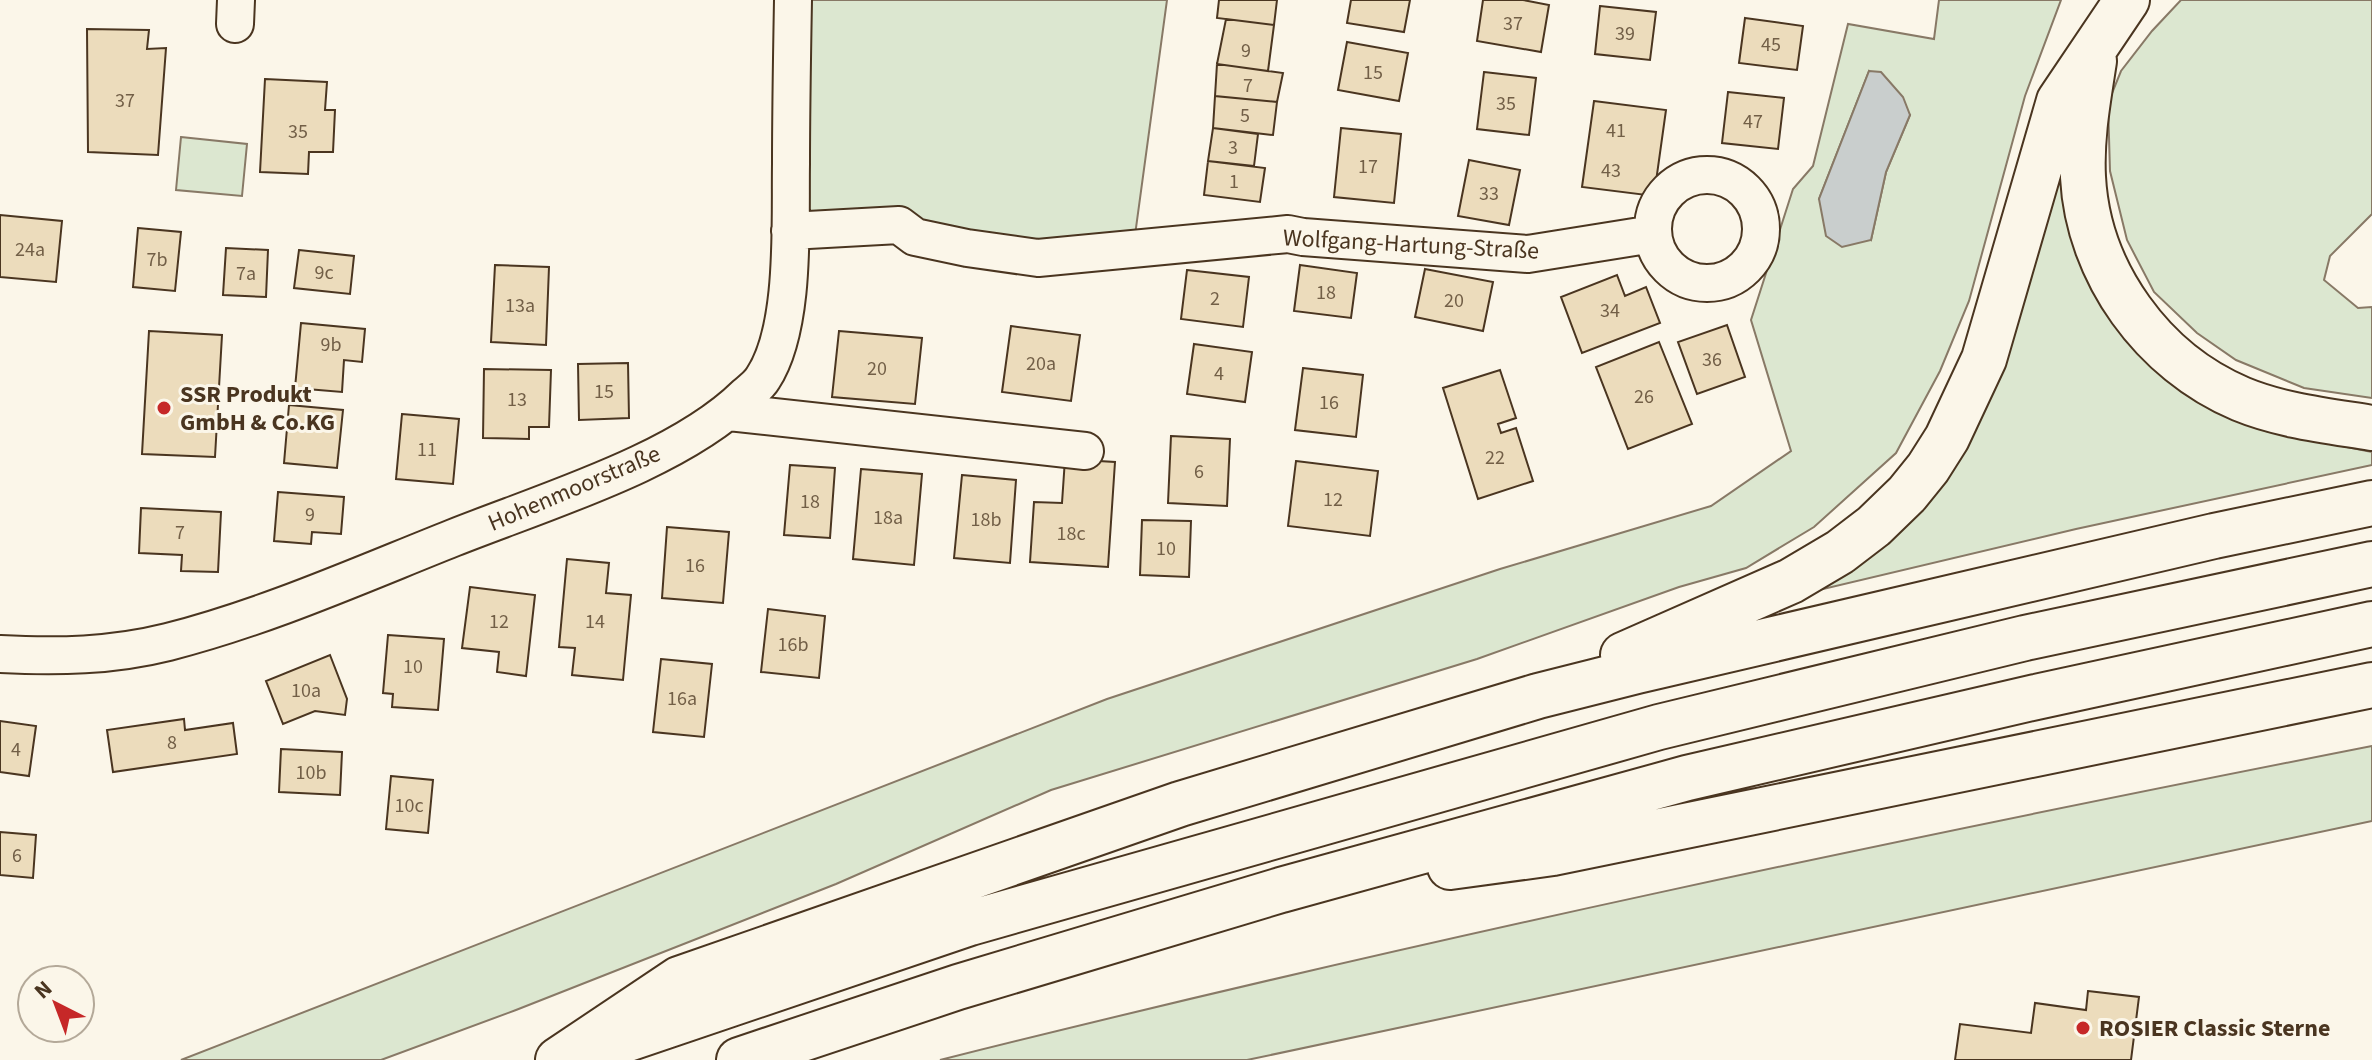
<svg xmlns="http://www.w3.org/2000/svg" width="2372" height="1060" viewBox="0 0 2372 1060" font-family="'Source Sans 3',sans-serif">
  <rect width="100%" height="100%" fill="#fbf6e9"/>
  <path fill="#dce7d0" stroke="#887966" stroke-width="2" fill-rule="evenodd" d="M 793,0 L 1167,0 L 1133,250 L 790,231 Z
    M 1939,0 L 2061,0 L 2025,96 L 1969,301 L 1940,371 L 1896,453 L 1814,527 L 1746,568 L 1679,587 L 1477,659 L 1051,790 L 836,884 L 516,1010 L 381,1060 L 181,1060 L 1107,699 L 1500,569 L 1711,506 L 1791,451 L 1751,320 L 1793,189 L 1813,166 L 1848,24 L 1934,39 ZM 1869,71 L 1910,115 L 1886,172 L 1871,240 L 1819,199 Z
    M 2181,0 L 2372,0 L 2372,214 L 2330,256 L 2324,280 L 2358,308 L 2372,307 L 2372,398 L 2304,388 L 2236,360 L 2197,333 L 2154,292 L 2127,240 L 2110,171 L 2108,103 L 2121,71 L 2152,31 Z
    M 2064,130 L 2156,364 L 2266,431 L 2372,452 L 2372,465 L 2076,529 L 1798,595 L 1959,435 Z
    M 181,137 L 247,144 L 242,196 L 176,190 Z
    M 2372,746 L 2372,821 L 1247,1060 L 940,1060 C 1414,941 1893,840 2372,746 Z"/>
  <path fill="#c9cecd" stroke="#887966" stroke-width="2" d="M 1869,71 L 1881,72 L 1903,97 L 1910,115 L 1886,172 L 1871,240 L 1842,247 L 1826,236 L 1819,199 Z"/>
  <path fill="#ecdcbc" stroke="#4a3520" stroke-width="2" d="M 1219,0 L 1277,0 L 1274,25 L 1217,18 Z
    M 1351,0 L 1410,0 L 1404,32 L 1347,23 Z
    M 1483,0 L 1523,0 L 1549,5 L 1541,52 L 1477,41 Z
    M 1600,6 L 1656,12 L 1650,60 L 1595,54 Z
    M 1745,18 L 1803,26 L 1797,70 L 1739,63 Z
    M 1226,19 L 1274,25 L 1268,71 L 1217,64 Z
    M 87,29 L 149,30 L 147,49 L 166,48 L 158,155 L 88,152 Z
    M 1347,42 L 1408,53 L 1399,101 L 1338,90 Z
    M 1217,64 L 1283,73 L 1277,102 L 1215,96 Z
    M 1484,72 L 1536,78 L 1529,135 L 1477,129 Z
    M 265,79 L 327,82 L 325,110 L 335,110 L 333,152 L 309,152 L 308,174 L 260,172 Z
    M 1728,92 L 1784,98 L 1778,149 L 1722,143 Z
    M 1215,96 L 1277,102 L 1273,135 L 1213,128 Z
    M 1594,101 L 1666,110 L 1654,196 L 1582,187 Z
    M 1213,128 L 1258,134 L 1254,166 L 1208,161 Z
    M 1341,128 L 1401,134 L 1394,203 L 1334,197 Z
    M 1469,160 L 1520,170 L 1509,225 L 1458,216 Z
    M 1208,161 L 1265,168 L 1260,202 L 1204,195 Z
    M 0,215 L 62,221 L 56,282 L 0,277 Z
    M 138,228 L 181,232 L 175,291 L 133,287 Z
    M 226,248 L 268,250 L 266,297 L 223,295 Z
    M 299,250 L 354,256 L 350,294 L 294,288 Z
    M 495,265 L 549,267 L 546,345 L 491,342 Z
    M 1300,265 L 1357,273 L 1351,318 L 1294,311 Z
    M 1425,269 L 1493,282 L 1483,331 L 1415,317 Z
    M 1187,270 L 1249,277 L 1243,327 L 1181,319 Z
    M 1617,275 L 1625,296 L 1646,287 L 1660,323 L 1582,353 L 1561,297 Z
    M 301,323 L 365,329 L 362,362 L 344,360 L 342,392 L 295,388 Z
    M 1727,325 L 1745,377 L 1697,394 L 1678,342 Z
    M 1011,326 L 1080,335 L 1071,401 L 1002,392 Z
    M 149,331 L 222,335 L 215,457 L 142,454 Z
    M 839,331 L 922,338 L 915,404 L 832,397 Z
    M 1659,342 L 1692,424 L 1628,449 L 1596,367 Z
    M 1194,344 L 1252,352 L 1245,402 L 1187,394 Z
    M 628,363 L 629,418 L 579,420 L 578,364 Z
    M 1303,368 L 1363,375 L 1356,437 L 1295,430 Z
    M 484,369 L 551,370 L 549,427 L 529,427 L 529,439 L 483,438 Z
    M 1500,370 L 1516,418 L 1498,424 L 1501,433 L 1516,428 L 1533,481 L 1478,499 L 1443,388 Z
    M 289,405 L 343,410 L 337,468 L 284,463 Z
    M 402,414 L 459,419 L 453,484 L 396,479 Z
    M 1171,436 L 1230,439 L 1227,506 L 1168,503 Z
    M 1065,459 L 1115,462 L 1108,567 L 1030,562 L 1034,502 L 1062,503 Z
    M 1296,461 L 1378,471 L 1370,536 L 1288,526 Z
    M 790,465 L 835,468 L 830,538 L 784,535 Z
    M 861,469 L 922,474 L 914,565 L 853,559 Z
    M 962,475 L 1016,480 L 1010,563 L 954,558 Z
    M 278,492 L 344,497 L 341,534 L 312,532 L 311,544 L 274,541 Z
    M 141,508 L 221,512 L 218,572 L 181,571 L 182,555 L 139,553 Z
    M 1142,520 L 1191,521 L 1189,577 L 1140,575 Z
    M 667,527 L 729,532 L 723,603 L 662,598 Z
    M 567,559 L 609,563 L 606,593 L 631,595 L 623,680 L 572,675 L 575,648 L 559,647 Z
    M 470,587 L 535,595 L 526,676 L 497,672 L 499,652 L 462,648 Z
    M 768,609 L 825,616 L 819,678 L 761,672 Z
    M 388,635 L 444,639 L 438,710 L 392,707 L 393,694 L 383,693 Z
    M 330,655 L 347,699 L 345,715 L 315,711 L 283,724 L 266,681 Z
    M 661,659 L 712,664 L 704,737 L 653,732 Z
    M 184,719 L 185,730 L 233,723 L 237,754 L 113,772 L 107,730 Z
    M 0,721 L 36,726 L 29,776 L 0,772 Z
    M 281,749 L 342,752 L 340,795 L 279,792 Z
    M 391,776 L 433,780 L 428,833 L 386,829 Z
    M 0,832 L 36,835 L 33,878 L 0,875 Z
    M 2088,991 L 2139,997 L 2131,1060 L 1955,1060 L 1960,1024 L 2031,1033 L 2035,1003 L 2086,1010 Z"/>
  <g fill="none" stroke-linecap="round" stroke-linejoin="round">
    <g stroke="#4a3520" stroke-width="40">
      <path id="minor" d="M 235,24 L 236,0
        M1653 229a54 54 0 1 1 108 0a54 54 0 1 1-108 0Z
        M 790,231 L 899,225 L 915,237 L 967,248 L 1038,258 L 1288,234 L 1303,237 L 1528,254 L 1653,234
        M 729,412 L 1085,451
        M 0,654 C 57,657 112,656 168,642 C 266,617 360,575 453,538 C 543,502 678,462 746,395 C 752,390 759,385 763,378 C 796,328 790,223 791,164 C 791,109 792,55 793,0"/>
    </g>
    <g stroke="#4a3520" stroke-width="48">
      <path id="highway" d="M 2094,61 C 2088,100 2081,138 2083,177 C 2088,273 2153,362 2241,399 C 2282,416 2329,421 2372,428
        M 1623,655 L 1791,581 L 1840,552 L 1874,526 L 1907,494 L 1928,468 L 1947,438 L 1984,359 L 2059,101 L 2127,0
        M 1450,867 L 1553,853 L 2372,685
        M 601,1048 L 970,923 L 1659,727 L 2025,638 L 2372,564
        M 558,1060 L 679,979 L 1180,804 L 1538,696 L 1637,671 L 2214,536 L 2372,503
        M 739,1060 L 958,987 L 1281,890 L 1687,778 L 2036,697 L 2372,624"/>
    </g>
    <use href="#minor" stroke="#fbf6e9" stroke-width="36"/>
    <use href="#highway" stroke="#fbf6e9" stroke-width="44"/>
  </g>
  <g fill="#c62828" stroke="#fbf6e9" stroke-width="3">
    <circle cx="164" cy="408" r="8"/>
    <circle cx="2083" cy="1028" r="8"/>
  </g>
  <g text-anchor="middle" stroke-width="6" stroke-linejoin="round" paint-order="stroke">
    <g font-size="20" fill="#725f47">
      <text x="1513" y="30">37</text>
      <text x="1625" y="40">39</text>
      <text x="1771" y="51">45</text>
      <text x="1246" y="57">9</text>
      <text x="1373" y="79">15</text>
      <text x="1248" y="92">7</text>
      <text x="125" y="107">37</text>
      <text x="1506" y="110">35</text>
      <text x="1245" y="122">5</text>
      <text x="1753" y="128">47</text>
      <text x="1616" y="137">41</text>
      <text x="298" y="138">35</text>
      <text x="1233" y="154">3</text>
      <text x="1368" y="173">17</text>
      <text x="1611" y="177">43</text>
      <text x="1234" y="188">1</text>
      <text x="1489" y="200">33</text>
      <text x="30" y="256">24a</text>
      <text x="157" y="266">7b</text>
      <text x="324" y="279">9c</text>
      <text x="246" y="280">7a</text>
      <text x="1326" y="299">18</text>
      <text x="1215" y="305">2</text>
      <text x="1454" y="307">20</text>
      <text x="520" y="312">13a</text>
      <text x="1610" y="317">34</text>
      <text x="331" y="351">9b</text>
      <text x="1712" y="366">36</text>
      <text x="1041" y="370">20a</text>
      <text x="877" y="375">20</text>
      <text x="1219" y="380">4</text>
      <text x="604" y="398">15</text>
      <text x="1644" y="403">26</text>
      <text x="517" y="406">13</text>
      <text x="1329" y="409">16</text>
      <text x="427" y="456">11</text>
      <text x="1495" y="464">22</text>
      <text x="1199" y="478">6</text>
      <text x="1333" y="506">12</text>
      <text x="810" y="508">18</text>
      <text x="310" y="521">9</text>
      <text x="888" y="524">18a</text>
      <text x="986" y="526">18b</text>
      <text x="180" y="539">7</text>
      <text x="1071" y="540">18c</text>
      <text x="1166" y="555">10</text>
      <text x="695" y="572">16</text>
      <text x="499" y="628">12</text>
      <text x="595" y="628">14</text>
      <text x="793" y="651">16b</text>
      <text x="413" y="673">10</text>
      <text x="306" y="697">10a</text>
      <text x="682" y="705">16a</text>
      <text x="172" y="749">8</text>
      <text x="16" y="756">4</text>
      <text x="311" y="779">10b</text>
      <text x="409" y="812">10c</text>
      <text x="17" y="862">6</text>
    </g>
    <g font-size="24" fill="#4a3520" stroke="#fbf6e9">
      <text transform="translate(1411 244) rotate(3)" y="8">Wolfgang-Hartung-Straße</text>
      <text transform="translate(574 488) rotate(-23)" y="8">Hohenmoorstraße</text>
    </g>
    <g font-size="24" font-weight="bold" fill="#4a3520" stroke="#fbf6e9" text-anchor="start">
      <text x="180" y="402">SSR Produkt<tspan x="180" dy="28">GmbH &amp; Co.KG</tspan></text>
      <text x="2099" y="1036">ROSIER Classic Sterne</text>
    </g>
  </g>
  <g transform="translate(56 1004) rotate(318)"><circle r="38" fill="#fbf6e9" stroke="#b4a999" stroke-width="2"/>
  <path d="M0-6L14 30L0 20L-14 30Z" fill="#c62828"/>
  <text y="-12" font-size="22" font-weight="bold" text-anchor="middle" fill="#4a3520">N</text>
  </g>
</svg>
